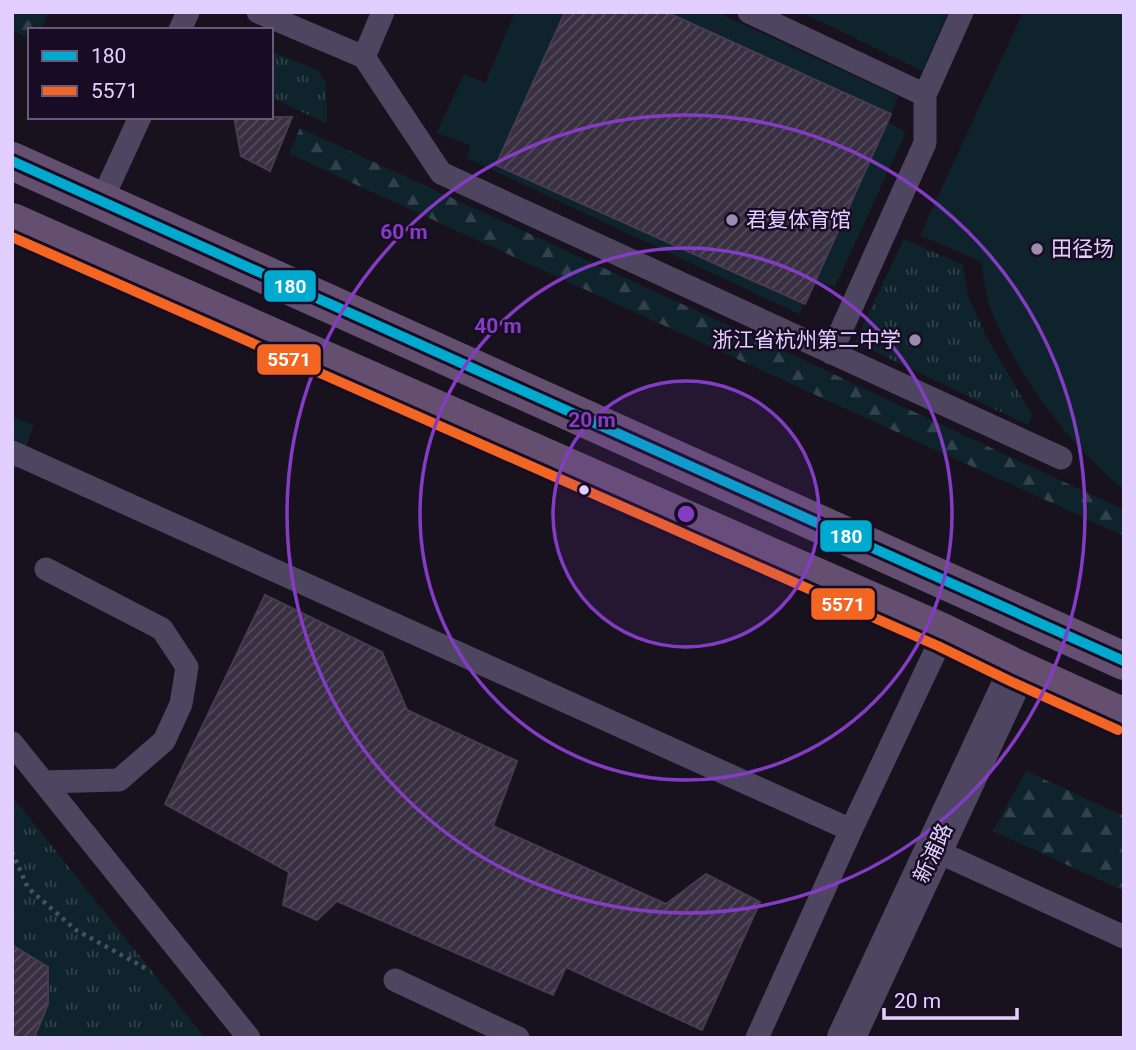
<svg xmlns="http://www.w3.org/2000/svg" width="1136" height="1050" viewBox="0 0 1136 1050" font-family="Roboto,'Noto Sans SC',sans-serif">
  <defs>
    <pattern id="grass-tufts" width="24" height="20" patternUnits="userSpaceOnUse" patternTransform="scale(1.75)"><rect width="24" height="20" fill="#0f232c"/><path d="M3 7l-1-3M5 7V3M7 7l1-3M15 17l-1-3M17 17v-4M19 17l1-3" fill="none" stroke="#32424c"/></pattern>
    <pattern id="forest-firs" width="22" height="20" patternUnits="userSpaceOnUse" patternTransform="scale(1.75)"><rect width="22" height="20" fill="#0f232c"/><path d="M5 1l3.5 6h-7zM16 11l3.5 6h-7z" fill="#32424c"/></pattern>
    <pattern id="building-hatch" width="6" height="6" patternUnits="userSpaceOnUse" patternTransform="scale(1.75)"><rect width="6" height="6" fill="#382f41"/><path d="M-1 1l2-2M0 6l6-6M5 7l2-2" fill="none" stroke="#554c5e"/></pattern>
  </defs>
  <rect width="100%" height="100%" fill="#18121e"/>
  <path fill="url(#grass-tufts)" d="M 271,51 L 319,71 L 326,83 L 327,124 L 271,97 Z
    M 904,239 L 963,265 L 968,296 L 986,336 L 1032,415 L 1028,425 L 855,342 Z
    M 12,796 L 205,1038 L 12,1038 Z"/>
  <path fill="url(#forest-firs)" d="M 12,12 L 48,12 L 41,30 L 30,30 L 30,39 L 12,31 Z
    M 300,128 L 797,357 L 1124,510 L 1124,536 L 289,154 Z
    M 12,417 L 34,425 L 12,477 Z
    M 1026,771 L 1124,816 L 1124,891 L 993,831 Z"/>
  <path fill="#0f232c" d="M 515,12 L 717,12 L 898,96 L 888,122 L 906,132 L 835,287 L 816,282 L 799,314 L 467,158 L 470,145 L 436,133 L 464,74 L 485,83 Z
    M 801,12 L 948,12 L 922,71 Z
    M 1023,12 L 1124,12 L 1124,490 C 1068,443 1018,377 991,310 C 985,295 984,278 981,262 L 920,235 Z"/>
  <path fill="url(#building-hatch)" stroke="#463b53" stroke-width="2" d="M 565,12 L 666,12 L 891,114 L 805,304 L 496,165 Z
    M 234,117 L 292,117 L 270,171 L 241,156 Z
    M 265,595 L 382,652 L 407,710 L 517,761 L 493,826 L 666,904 L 706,874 L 760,902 L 702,1030 L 566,967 L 553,995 L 337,901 L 317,920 L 283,905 L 289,872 L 165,804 Z
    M 12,945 L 48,967 L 48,1004 L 34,1038 L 12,1038 Z"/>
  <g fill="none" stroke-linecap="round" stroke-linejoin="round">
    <path stroke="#494f64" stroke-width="4.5" stroke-dasharray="3.5 5" stroke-linecap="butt" d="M 12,852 L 28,888 L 76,930 L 147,969"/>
    <path stroke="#4e4560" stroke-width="23" d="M 258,12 L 364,57 L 383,12
      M 749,12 L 925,95
      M 180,30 L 188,12
      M 364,57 L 441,173 L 1061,458
      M 101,202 L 140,117
      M 831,353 L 925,143 L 925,95 L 962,12
      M 12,452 L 851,830
      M 12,743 L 249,1038
      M 44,782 L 119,780 L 164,741 L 181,704 L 187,667 L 162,629 L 46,569
      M 934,850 L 1124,937
      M 395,980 L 518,1038
      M 757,1038 L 851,830 L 944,633"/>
    <path stroke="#4e4560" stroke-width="38" d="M 846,1038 L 1018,669"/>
    <path stroke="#654f71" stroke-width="38" d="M 12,161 L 1124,661
      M 12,222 L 944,633 L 1018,669 L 1124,717"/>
    <g stroke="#170c24" stroke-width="16">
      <path id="bus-1" d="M 12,161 L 1124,661"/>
    </g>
    <g stroke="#170c24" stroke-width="16">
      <path id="bus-2" d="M 12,237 L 938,646 L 1012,682 L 1118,730"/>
    </g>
    <use href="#bus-1" stroke="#00a9ce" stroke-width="10"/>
    <use href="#bus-2" stroke="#f26522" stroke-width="10"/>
  </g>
  <circle cx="686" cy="514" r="133" fill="#853cc5" fill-opacity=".12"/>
  <g fill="none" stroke="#853cc5" stroke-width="3.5">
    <circle cx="686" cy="514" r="133"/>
    <circle cx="686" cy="514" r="266"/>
    <circle cx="686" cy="514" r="399"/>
  </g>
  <g fill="#9c8db0" stroke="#170c24" stroke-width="2.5">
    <circle cx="732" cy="220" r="7"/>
    <circle cx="1037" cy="249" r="7"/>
    <circle cx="915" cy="340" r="7"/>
  </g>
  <circle fill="#e3cfff" stroke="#170c24" stroke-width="2.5" cx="584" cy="490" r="6"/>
  <g text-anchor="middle" stroke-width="5" stroke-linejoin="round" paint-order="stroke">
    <g font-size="21" fill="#e3cfff" stroke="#170c24" text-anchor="start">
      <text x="746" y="227">君复体育馆</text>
      <text x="1051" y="256">田径场</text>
      <text x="901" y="347" text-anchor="end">浙江省杭州第二中学</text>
    </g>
    <g font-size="21" fill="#e3cfff" stroke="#170c24">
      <text transform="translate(933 853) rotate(-65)" y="7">新浦路</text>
    </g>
  </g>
  <circle cx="686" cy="514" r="10" fill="#853cc5" stroke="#170c24" stroke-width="3.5"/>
  <g font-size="21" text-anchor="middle" font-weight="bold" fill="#853cc5" stroke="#170c24" stroke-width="5" stroke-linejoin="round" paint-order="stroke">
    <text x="404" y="239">60 m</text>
    <text x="498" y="333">40 m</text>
    <text x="592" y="427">20 m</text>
  </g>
  <g stroke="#170c24" stroke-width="2.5">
    <rect x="263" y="269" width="54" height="34" rx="7" fill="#00a9ce"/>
    <rect x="256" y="343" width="66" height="33" rx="7" fill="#f26522"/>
    <rect x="819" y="519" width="54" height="34" rx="7" fill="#00a9ce"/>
    <rect x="810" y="587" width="66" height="34" rx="7" fill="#f26522"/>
  </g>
  <g font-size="19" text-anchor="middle" font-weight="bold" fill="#fff">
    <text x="290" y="293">180</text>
    <text x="289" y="366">5571</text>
    <text x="846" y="543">180</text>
    <text x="843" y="611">5571</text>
  </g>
  <rect width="1136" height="1050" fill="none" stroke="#e3cfff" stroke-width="28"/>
  <rect x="28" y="28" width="245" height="91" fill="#170c24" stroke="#695a7c" stroke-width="2"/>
  <rect x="42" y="51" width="35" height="10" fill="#00a9ce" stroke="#695a7c" stroke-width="2"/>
  <text x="91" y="63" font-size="21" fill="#e3cfff">180</text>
  <rect x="42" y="86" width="35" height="10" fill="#f26522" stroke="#695a7c" stroke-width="2"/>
  <text x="91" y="98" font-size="21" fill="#e3cfff">5571</text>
  <path d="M884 1008v10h133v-10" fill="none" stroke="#e3cfff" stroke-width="3.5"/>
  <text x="894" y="1008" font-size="21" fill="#e3cfff" stroke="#170c24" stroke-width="5" paint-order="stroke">20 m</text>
</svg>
